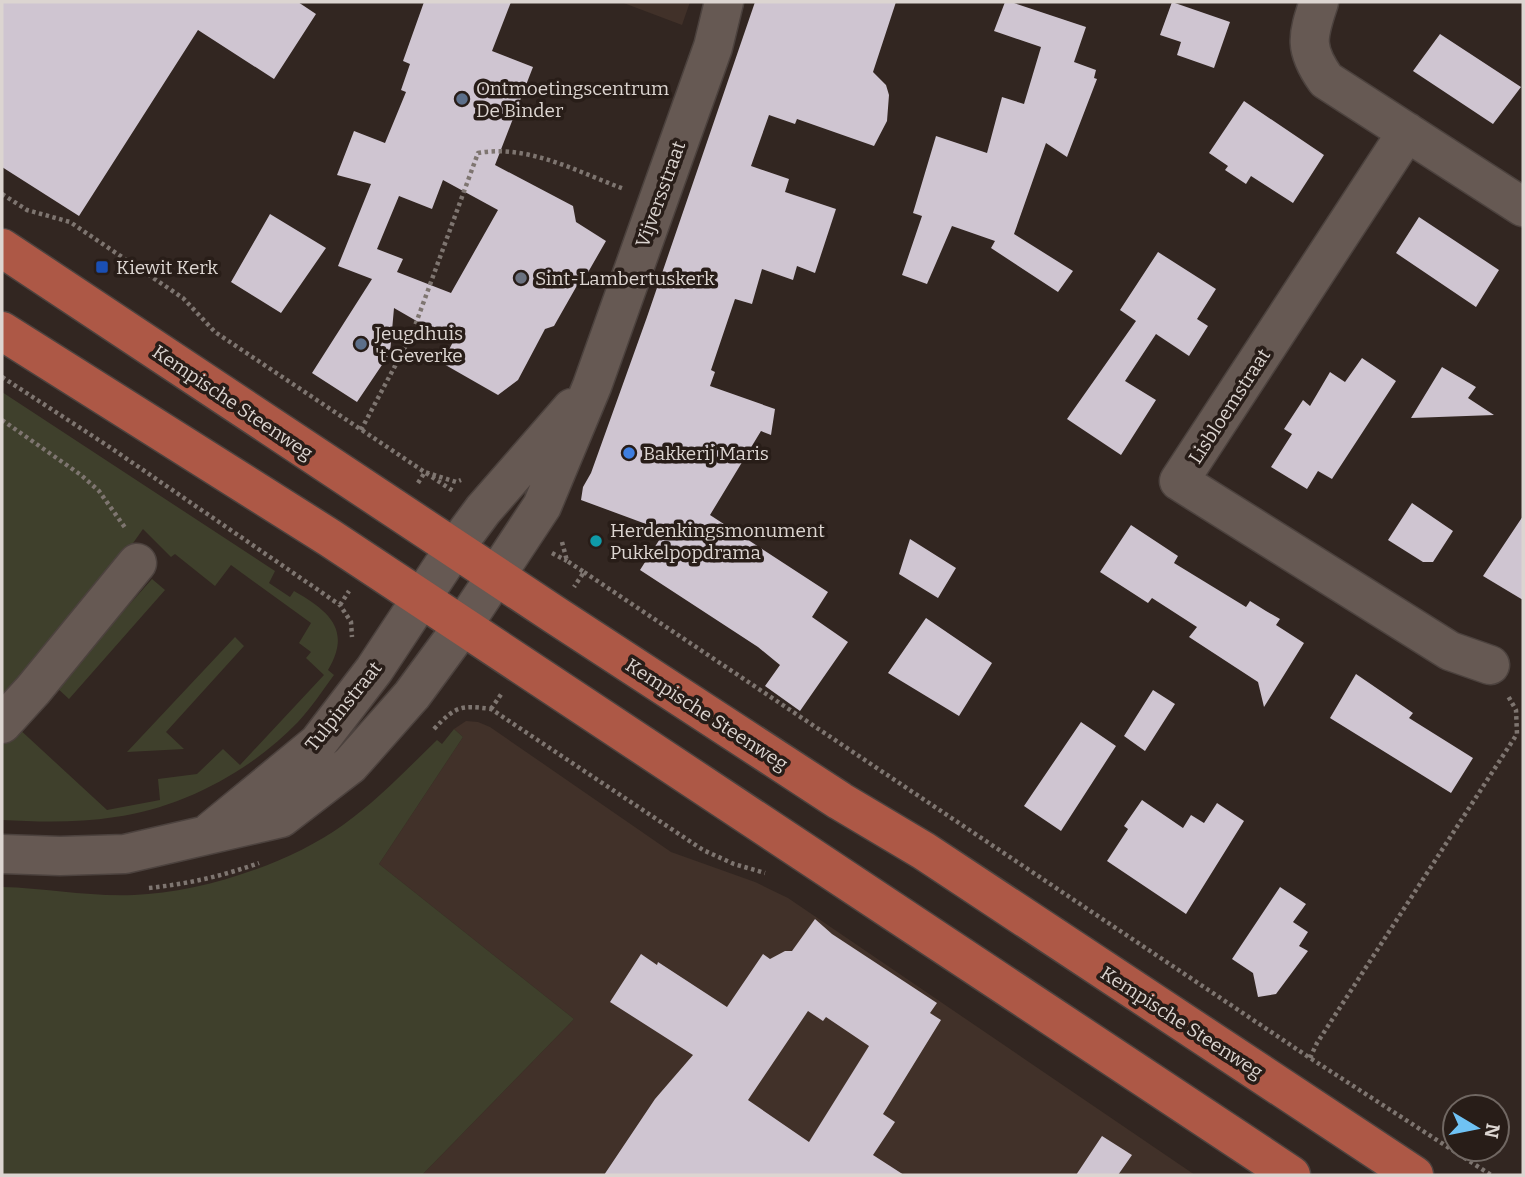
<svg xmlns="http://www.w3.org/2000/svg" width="1525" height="1177" viewBox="0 0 1525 1177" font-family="Bitter,serif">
  <rect width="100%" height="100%" fill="#322621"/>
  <path fill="#413129" d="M 621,2 L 690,2 L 682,25 Z
    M 466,721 L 478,722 L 490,727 L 671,852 L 755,882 L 788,898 L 1195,1175 L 422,1175 L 574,1019 L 379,864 L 463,737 L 454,729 Z"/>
  <path fill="#3f402c" d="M 2,392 L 275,571 L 269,583 L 290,597 L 294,591 C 329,611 352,630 328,670 L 334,675 C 322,691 312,707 298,722 C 251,771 182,808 115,817 C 78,823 39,822 2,820 L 2,744 L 17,727 L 107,810 L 160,800 L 158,779 L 197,774 L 223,749 L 240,765 L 324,675 L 306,658 L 311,652 L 299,643 L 311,623 L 231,565 L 215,586 L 175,554 L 171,557 L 143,529 L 109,577 L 2,697 Z
    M 152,579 L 165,590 L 69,699 L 56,687 Z
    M 235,637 L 244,646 L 166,732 L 184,749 L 127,752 Z
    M 454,729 L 463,737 L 379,864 L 574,1019 L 422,1175 L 2,1175 L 2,887 C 46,888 90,897 134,895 C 200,893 289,864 343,825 C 378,800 407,769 437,740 L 442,744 Z"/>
  <path fill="#cfc5d1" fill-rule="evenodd" d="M 2,2 L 298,2 L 316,14 L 274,79 L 198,30 L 79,216 L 2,167 Z
    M 424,2 L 511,2 L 492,51 L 533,67 L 495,165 L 573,206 L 576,222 L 606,241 L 583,281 L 579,282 L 554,326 L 545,329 L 518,380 L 498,395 L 442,363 L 453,342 L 394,308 L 390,353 L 357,402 L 312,373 L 372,279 L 338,266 L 371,184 L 337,175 L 354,131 L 385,143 L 406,92 L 401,90 L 410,64 L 403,61 ZM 443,180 L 498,210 L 451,293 L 397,272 L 403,259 L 377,249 L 399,196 L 432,209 Z
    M 755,2 L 896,2 L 873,72 L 886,85 L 889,95 L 887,121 L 874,146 L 797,119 L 795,124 L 769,115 L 751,166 L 789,179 L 785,192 L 836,209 L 815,273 L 797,266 L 793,280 L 762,269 L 752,304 L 735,299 L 711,370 L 715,372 L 710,386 L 775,409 L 771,435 L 761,431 L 710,515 L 828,592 L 812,617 L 848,642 L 800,711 L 765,686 L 780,665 L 758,647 L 640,570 L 665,531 L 581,500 L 583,487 L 591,473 L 647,317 Z
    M 1005,2 L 1011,2 L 1086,27 L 1074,62 L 1096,70 L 1094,78 L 1097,79 L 1067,157 L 1046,143 L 1014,234 L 1073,271 L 1058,292 L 991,248 L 995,241 L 952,226 L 927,284 L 902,275 L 922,216 L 913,213 L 936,136 L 987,153 L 1002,97 L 1024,104 L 1041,47 L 994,31 Z
    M 1172,2 L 1230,22 L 1214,68 L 1177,55 L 1181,42 L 1160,35 Z
    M 1440,34 L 1521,87 L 1493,124 L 1413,71 Z
    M 1244,101 L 1324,155 L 1293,203 L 1251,176 L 1246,184 L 1225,170 L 1228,166 L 1209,153 Z
    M 270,214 L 326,248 L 281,313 L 231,282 Z
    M 1419,217 L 1499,270 L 1476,307 L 1396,253 Z
    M 1158,252 L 1216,289 L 1197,319 L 1208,326 L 1189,356 L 1156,334 L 1125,381 L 1156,400 L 1121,455 L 1067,419 L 1136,321 L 1120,310 Z
    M 1362,358 L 1396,381 L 1332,479 L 1318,471 L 1307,489 L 1271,467 L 1292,434 L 1284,429 L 1303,400 L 1310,406 L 1330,372 L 1345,382 Z
    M 1442,367 L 1476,387 L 1468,398 L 1494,415 L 1411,418 Z
    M 1412,503 L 1453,531 L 1433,562 L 1423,562 L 1388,540 Z
    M 1523,516 L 1523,600 L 1483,576 Z
    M 1131,525 L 1178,556 L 1174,563 L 1246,607 L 1250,601 L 1266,611 L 1280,619 L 1276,625 L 1304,643 L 1264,707 L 1258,682 L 1189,637 L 1197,627 L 1152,598 L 1148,603 L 1100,572 Z
    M 910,539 L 956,568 L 938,598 L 899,574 Z
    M 926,618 L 992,663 L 959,716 L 888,673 Z
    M 1356,674 L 1413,713 L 1409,718 L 1473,758 L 1451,793 L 1330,718 Z
    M 1153,690 L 1175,704 L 1145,751 L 1124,736 Z
    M 1081,722 L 1116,746 L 1061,831 L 1024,806 Z
    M 1142,800 L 1183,828 L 1191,815 L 1204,823 L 1217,803 L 1244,821 L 1186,914 L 1107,861 L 1128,829 L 1124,826 Z
    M 1280,887 L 1306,904 L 1293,922 L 1308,932 L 1299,946 L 1308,951 L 1276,994 L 1258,997 L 1253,973 L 1232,959 Z
    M 815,919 L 832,934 L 937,1003 L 930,1013 L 941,1020 L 883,1114 L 895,1122 L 873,1155 L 904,1175 L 604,1175 L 655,1099 L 693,1055 L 610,1002 L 641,954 L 657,965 L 658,962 L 727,1007 L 763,954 L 770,959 L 785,951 L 792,951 ZM 808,1011 L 823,1021 L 826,1017 L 869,1046 L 809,1142 L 748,1100 Z
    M 1102,1136 L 1132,1155 L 1118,1175 L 1076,1175 Z"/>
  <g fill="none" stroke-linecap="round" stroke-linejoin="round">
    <g stroke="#4c423e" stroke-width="41">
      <path id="minor" d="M 1319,2 C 1307,37 1304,49 1326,80 L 1523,207
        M 1407,132 L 1179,481 L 1450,651 L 1490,665
        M 2,724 L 33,690 L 137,563
        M 211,831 L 318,743 L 374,670 L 454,549 L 483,510 L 572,408
        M 2,854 L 60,856 L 125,854 L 281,818 L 350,765 L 389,721 L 412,695 L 462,627 L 542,506 L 592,386 L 713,47 L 724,2"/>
    </g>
    <g stroke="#4c423e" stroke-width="41">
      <path id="major" d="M 2,248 L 555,615 L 840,801 L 924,851 L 1414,1175
        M 2,331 L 330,538 L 1291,1175"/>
    </g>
    <path stroke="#7e7570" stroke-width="4.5" stroke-dasharray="3.5 3.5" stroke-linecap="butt" d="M 2,194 L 27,210 L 70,222 L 183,298 L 215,332 L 453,491
      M 2,377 L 111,448 L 340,605 L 351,622 L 352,637
      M 2,420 L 81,475 L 99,491 L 126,529
      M 361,430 L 412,334 L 478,153 C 528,144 578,172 624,189
      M 418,483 L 425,472 L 456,482 L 461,480
      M 562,542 L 567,561 L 584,572 L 574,587
      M 552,553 L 567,561
      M 584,572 L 1310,1058 L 1491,1175
      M 340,605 L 349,591
      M 491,709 L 502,693
      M 434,729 C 456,706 460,705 491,709 L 703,850 L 734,864 L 765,873
      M 149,888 C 187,884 223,876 259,863
      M 1310,1058 L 1317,1043 L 1517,734 L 1516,710 L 1508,696"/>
    <use href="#minor" stroke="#665953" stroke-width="38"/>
    <use href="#major" stroke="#ad5846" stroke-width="38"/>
  </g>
  <g fill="#5c6f8a" stroke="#281d18" stroke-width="2.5">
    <circle cx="462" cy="99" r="7"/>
    <circle cx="361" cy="344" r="7"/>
  </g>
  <rect fill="#1a4fb4" stroke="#281d18" stroke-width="2.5" x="95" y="260" width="14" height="14" rx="3.5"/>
  <circle fill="#6b7280" stroke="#281d18" stroke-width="2.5" cx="521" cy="278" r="7"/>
  <circle fill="#3f7fe0" stroke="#281d18" stroke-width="2.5" cx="629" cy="453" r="7"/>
  <circle fill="#0f9aa8" stroke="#281d18" stroke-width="2.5" cx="596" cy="541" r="7"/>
  <g text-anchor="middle" stroke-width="7" stroke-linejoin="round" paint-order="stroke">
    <g font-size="19" fill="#dcd5d1" stroke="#281d18" text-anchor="start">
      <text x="476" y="95">Ontmoetingscentrum<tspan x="476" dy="22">De Binder</tspan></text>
      <text x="116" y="274">Kiewit Kerk</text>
      <text x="535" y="285">Sint-Lambertuskerk</text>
      <text x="375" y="340">Jeugdhuis<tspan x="375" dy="22">'t Geverke</tspan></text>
      <text x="643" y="460">Bakkerij Maris</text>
      <text x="610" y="537">Herdenkingsmonument<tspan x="610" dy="22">Pukkelpopdrama</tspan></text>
    </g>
    <g font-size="19" fill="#dcd5d1" stroke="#281d18">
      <text transform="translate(660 194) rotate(-70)" y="7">Vijversstraat</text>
      <text transform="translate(233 402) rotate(34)" y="7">Kempische Steenweg</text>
      <text transform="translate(1229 406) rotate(-57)" y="7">Lisbloemstraat</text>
      <text transform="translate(343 706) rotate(-51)" y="7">Tulpinstraat</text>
      <text transform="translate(707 714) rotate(33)" y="7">Kempische Steenweg</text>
      <text transform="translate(1182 1022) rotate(33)" y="7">Kempische Steenweg</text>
    </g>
  </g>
  <rect width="1525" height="1177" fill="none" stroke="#dcd5d1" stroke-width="7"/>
  <g transform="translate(1476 1128) rotate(100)"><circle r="33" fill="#281d18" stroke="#706762" stroke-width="2"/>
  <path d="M0-5L12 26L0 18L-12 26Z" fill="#6fc2f4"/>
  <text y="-10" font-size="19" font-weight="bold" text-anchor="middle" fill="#dcd5d1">N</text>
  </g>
</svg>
